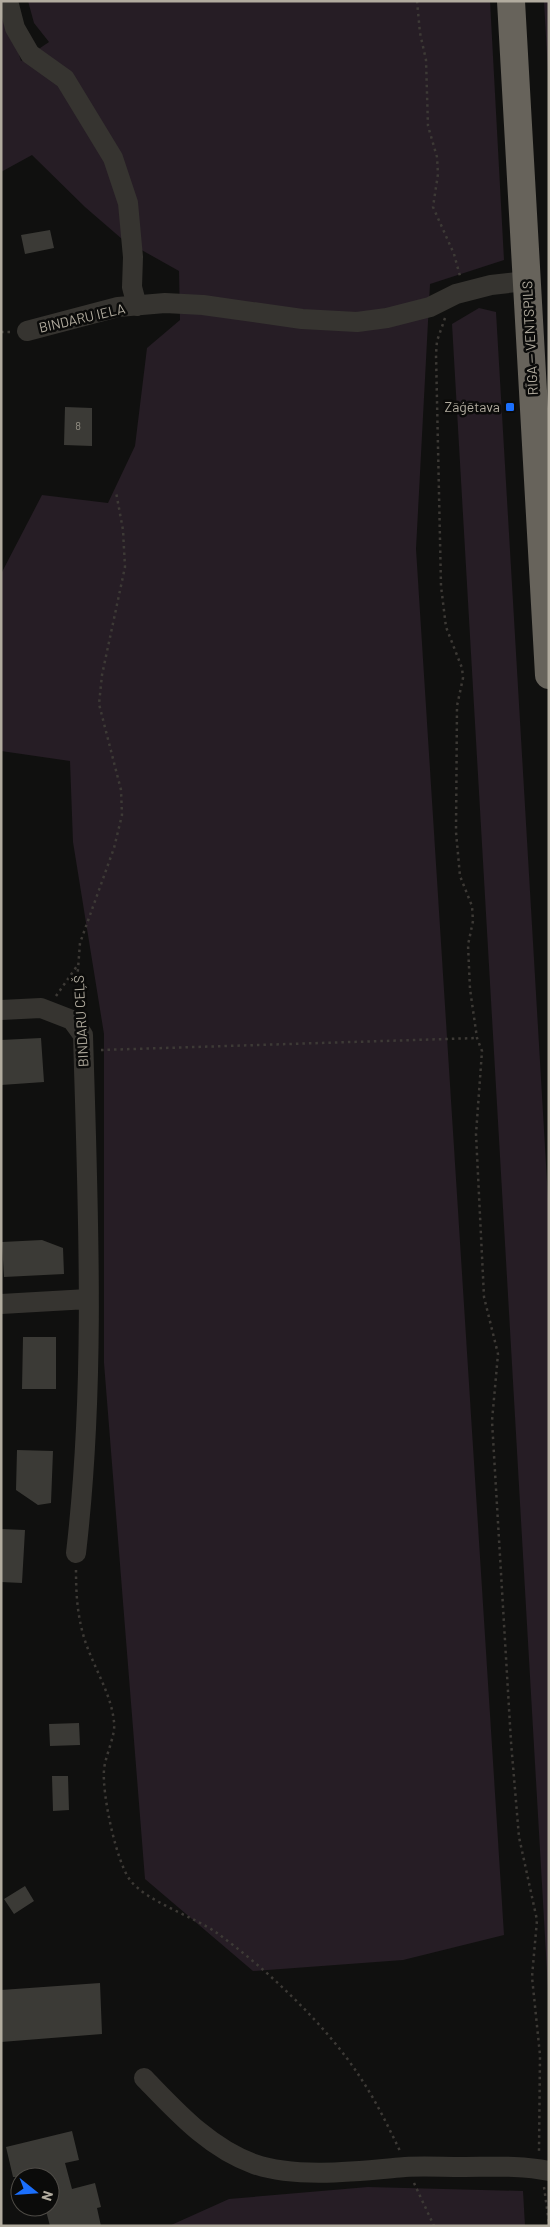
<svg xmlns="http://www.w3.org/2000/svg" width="550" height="2227" viewBox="0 0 550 2227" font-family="Barlow,sans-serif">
  <rect width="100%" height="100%" fill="#10100f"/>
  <path fill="#261d25" d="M 1,1 L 3,1 L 21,61 L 49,42 L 34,23 L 28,1 L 490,1 L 504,260 L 430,284 L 416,549 L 504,1935 L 403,1960 L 253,1971 L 145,1879 L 104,1363 L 104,1034 L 73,842 L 70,761 L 1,751 L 1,574 L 42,495 L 108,503 L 135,446 L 147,348 L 180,320 L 179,271 L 122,239 L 85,207 L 32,155 L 1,172 Z
    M 544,1 L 549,1 L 549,90 Z
    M 479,308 L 496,312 L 549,1215 L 549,2006 L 452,324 Z
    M 368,2187 L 523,2191 L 525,2226 L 169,2226 L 229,2199 Z"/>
  <path fill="#3b3a36" d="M 50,230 L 54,248 L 25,254 L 21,235 Z
    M 65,407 L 92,408 L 92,446 L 64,445 Z
    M 41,1038 L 44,1082 L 1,1085 L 1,1040 Z
    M 42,1240 L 63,1248 L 64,1274 L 4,1277 L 2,1242 Z
    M 23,1337 L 56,1337 L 56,1389 L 22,1389 Z
    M 17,1450 L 53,1451 L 51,1503 L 38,1505 L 16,1490 Z
    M 1,1529 L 25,1530 L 22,1583 L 1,1582 Z
    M 79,1723 L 80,1745 L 50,1746 L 49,1724 Z
    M 52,1776 L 68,1776 L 69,1810 L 53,1811 Z
    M 25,1886 L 34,1901 L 14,1914 L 4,1899 Z
    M 100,1983 L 102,2034 L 1,2042 L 1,1990 Z
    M 72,2131 L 79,2160 L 65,2163 L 72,2189 L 95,2183 L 101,2207 L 97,2208 L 101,2226 L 50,2226 L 45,2207 L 50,2207 L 50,2177 L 13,2177 L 6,2147 Z"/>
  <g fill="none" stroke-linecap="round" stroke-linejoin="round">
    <path stroke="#3d3a36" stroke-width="2.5" stroke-dasharray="2.5 4" stroke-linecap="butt" d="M 417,1 L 420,33 L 426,60 L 428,126 L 437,157 L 438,174 L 433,207 L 454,254 L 460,276
      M 445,318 L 437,341 L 436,354 L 441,586 L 446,627 L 462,668 L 463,678 L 457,706 L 456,832 L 460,876 L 472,906 L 473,921 L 468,945 L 470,989 L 477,1038 L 482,1051 L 476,1134 L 484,1297 L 498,1354 L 492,1421 L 511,1742 L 519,1837 L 537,1920 L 532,1977 L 540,2055 L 539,2152
      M 1,332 L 10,332
      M 56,996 L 77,966
      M 79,1004 L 77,982 L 80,943 L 114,848 L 122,815 L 121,790 L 99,704 L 102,675 L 125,567 L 123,530 L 116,492
      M 101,1050 L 477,1038
      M 76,1570 C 76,1592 77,1612 83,1634 C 91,1664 111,1691 114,1722 C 116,1735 105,1756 104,1770 C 102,1794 116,1861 130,1880 C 147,1902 193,1916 217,1933 C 267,1969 327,2026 360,2077 C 376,2101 388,2126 400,2151
      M 414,2183 L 434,2226
      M 544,2187 L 549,2223"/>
    <path stroke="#363430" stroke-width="20" d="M 8,1 L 15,28 L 30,54 L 65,79 L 113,158 L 128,203 L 133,257 L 132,287 L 137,306
      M 27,331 L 118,307 L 165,303 L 203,305 L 302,319 L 357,322 L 387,318 L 430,307 L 456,294 L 491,285 L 526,281
      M 1,1010 L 41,1008 L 72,1020 L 83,1035 C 88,1207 96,1382 76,1553
      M 1,1304 L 88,1299
      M 144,2078 C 176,2111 209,2148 254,2164 C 296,2179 360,2171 405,2167 C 423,2166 443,2167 462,2167 C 491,2167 520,2165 549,2171"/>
    <path stroke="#67635b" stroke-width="28" d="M 511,1 L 549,675"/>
  </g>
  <rect fill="#1b6ffc" stroke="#0b0b0a" stroke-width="2" x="505" y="402" width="10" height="10" rx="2.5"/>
  <g text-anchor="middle" stroke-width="5" stroke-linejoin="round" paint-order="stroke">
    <g font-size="11" fill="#949085">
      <text x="78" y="430">8</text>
    </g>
    <g font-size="14" fill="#b2ac9f" stroke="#0b0b0a">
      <text transform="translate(82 318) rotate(-13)" y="5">BINDARU IELA</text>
      <text transform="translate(530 338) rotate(-93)" y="5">RĪGA — VENTSPILS</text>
      <text transform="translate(81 1021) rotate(-93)" y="5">BINDARU CEĻŠ</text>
    </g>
    <g font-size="14" fill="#b2ac9f" stroke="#0b0b0a" text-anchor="end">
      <text x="500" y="412">Zāģētava</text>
    </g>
  </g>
  <rect width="550" height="2227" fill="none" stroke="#b2ac9f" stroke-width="5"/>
  <g transform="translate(35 2192) rotate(107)"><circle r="24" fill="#0b0b0a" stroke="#4e4b46"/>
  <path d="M0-4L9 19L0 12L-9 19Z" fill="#1b6ffc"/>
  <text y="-8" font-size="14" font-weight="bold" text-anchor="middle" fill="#b2ac9f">N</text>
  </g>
</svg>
